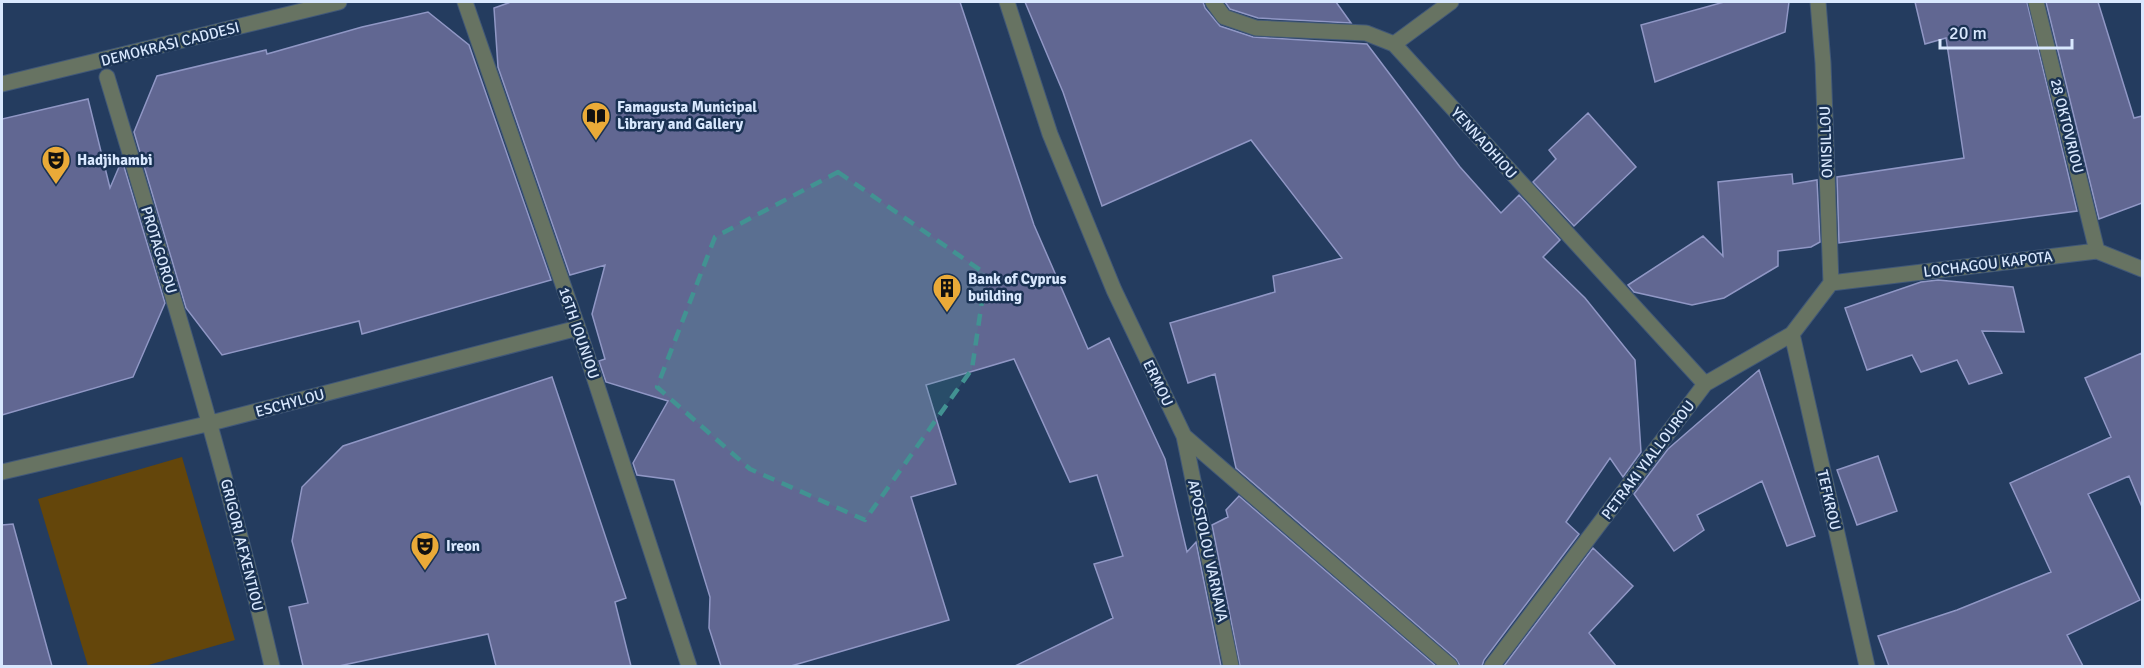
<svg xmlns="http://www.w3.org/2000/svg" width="2144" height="668" viewBox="0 0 2144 668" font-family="Signika,sans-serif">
  <rect width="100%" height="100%" fill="#243c5f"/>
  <path fill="#64460b" d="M 182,457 L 235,640 L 145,666 L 88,666 L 38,499 Z"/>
  <path fill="#616792" stroke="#9097c5" stroke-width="1.5" d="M 511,2 L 960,2 L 1034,225 L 1088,349 L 1109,338 L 1165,459 L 1187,552 L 1196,542 L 1221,666 L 1015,666 L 1113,618 L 1094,564 L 1123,556 L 1097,475 L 1070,482 L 1014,359 L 926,385 L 956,484 L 911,497 L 949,620 L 791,666 L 721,666 L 709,628 L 710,597 L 674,480 L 637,475 L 633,463 L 668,401 L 606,382 L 599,361 L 605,359 L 592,314 L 605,265 L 570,275 L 498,67 L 494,8 Z
    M 1025,2 L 1203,2 L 1205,8 L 1220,26 L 1253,37 L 1367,44 L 1460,167 L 1501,213 L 1519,195 L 1560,240 L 1543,257 L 1585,298 L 1635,360 L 1641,452 L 1623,477 L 1610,458 L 1566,522 L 1579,534 L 1484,660 L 1482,666 L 1460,666 L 1456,659 L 1236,468 L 1215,374 L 1188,383 L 1170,323 L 1275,292 L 1273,276 L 1342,258 L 1251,140 L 1102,206 L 1063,92 Z
    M 1225,2 L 1336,2 L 1351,23 L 1258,18 L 1230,9 Z
    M 1724,2 L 1789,2 L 1785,32 L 1655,82 L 1641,25 Z
    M 1915,2 L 2027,2 L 2077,211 L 1839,243 L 1837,177 L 1964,158 L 1946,38 L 1925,44 Z
    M 2046,2 L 2098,2 L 2134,118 L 2142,116 L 2142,203 L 2099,219 Z
    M 428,12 L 469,45 L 551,280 L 362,334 L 359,321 L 222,355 L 186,308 L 134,132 L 157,76 L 266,50 L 267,54 L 362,27 Z
    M 88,99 L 110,188 L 122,160 L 165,303 L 133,377 L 2,415 L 2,119 Z
    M 1588,113 L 1636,167 L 1574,226 L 1533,182 L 1556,159 L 1549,150 Z
    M 1792,174 L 1793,184 L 1817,180 L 1820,242 L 1811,247 L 1778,251 L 1778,266 L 1724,298 L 1692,305 L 1634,292 L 1628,285 L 1703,236 L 1723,256 L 1718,182 Z
    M 1938,280 L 2013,287 L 2024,332 L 1982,331 L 2002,373 L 1969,384 L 1957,360 L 1921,372 L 1912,355 L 1867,370 L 1845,308 L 1921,282 Z
    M 2142,353 L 2142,507 L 2129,476 L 2088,494 L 2140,600 L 2067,635 L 2083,666 L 1889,666 L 1878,636 L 1957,610 L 2051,572 L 2010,483 L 2111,437 L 2085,378 Z
    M 1759,370 L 1815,536 L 1787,546 L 1762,481 L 1697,515 L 1704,530 L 1674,551 L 1634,494 L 1668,449 Z
    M 552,377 L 626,598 L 615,602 L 631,666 L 496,666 L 488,634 L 339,666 L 303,666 L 289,607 L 308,603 L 292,541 L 302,487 L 343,446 Z
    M 1878,456 L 1897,511 L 1857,525 L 1837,470 Z
    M 1239,496 L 1436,666 L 1240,666 L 1212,525 L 1228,517 L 1226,510 Z
    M 13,524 L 52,666 L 2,666 L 2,525 Z
    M 1593,548 L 1633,586 L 1589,633 L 1616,666 L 1504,666 Z"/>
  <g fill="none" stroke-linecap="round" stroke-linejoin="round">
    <g stroke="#415878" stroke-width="17">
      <path id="minor" d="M 465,2 L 578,328 L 689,666
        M 1007,2 L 1050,134 L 1114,290 L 1184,436 L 1450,666
        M 1213,2 L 1224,17 L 1256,28 L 1366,33 L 1394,44 L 1705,384
        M 1818,2 L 1823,63 L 1831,283
        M 2036,2 L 2097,251
        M 1394,44 L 1451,2
        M 107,77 C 166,273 226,467 272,666
        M 2,84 L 339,2
        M 1831,283 L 2097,251 L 2142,269
        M 1792,334 L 1867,666
        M 1184,436 L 1231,666
        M 2,472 L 211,423 L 578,328
        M 1492,666 L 1705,384 L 1792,334 L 1831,283"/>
    </g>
    <use href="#minor" stroke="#677362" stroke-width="15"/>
  </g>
  <path fill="#429292" fill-opacity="0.2" stroke="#429292" stroke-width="4.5" stroke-dasharray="12 8" stroke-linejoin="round" d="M 838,172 L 986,274 L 972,369 L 865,520 L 750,469 L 657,387 L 715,237 Z"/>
  <defs>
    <g id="library-pin" transform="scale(1.5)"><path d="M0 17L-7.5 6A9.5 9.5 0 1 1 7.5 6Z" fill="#eaaa38" stroke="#1a3253"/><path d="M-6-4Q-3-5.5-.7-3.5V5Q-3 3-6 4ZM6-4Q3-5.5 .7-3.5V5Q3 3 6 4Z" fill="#111"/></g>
    <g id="theatre-pin" transform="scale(1.5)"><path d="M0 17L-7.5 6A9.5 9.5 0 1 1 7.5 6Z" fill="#eaaa38" stroke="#1a3253"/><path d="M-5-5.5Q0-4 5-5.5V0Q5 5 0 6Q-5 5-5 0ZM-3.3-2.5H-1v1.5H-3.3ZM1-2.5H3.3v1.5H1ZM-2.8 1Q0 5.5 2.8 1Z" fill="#111"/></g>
    <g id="building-pin" transform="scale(1.5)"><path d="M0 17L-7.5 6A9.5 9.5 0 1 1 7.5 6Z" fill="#eaaa38" stroke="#1a3253"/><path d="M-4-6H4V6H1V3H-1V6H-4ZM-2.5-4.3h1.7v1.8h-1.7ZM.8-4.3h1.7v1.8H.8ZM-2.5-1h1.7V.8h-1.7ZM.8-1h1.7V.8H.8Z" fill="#111"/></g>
  </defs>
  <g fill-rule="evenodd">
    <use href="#library-pin" x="596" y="116"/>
    <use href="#theatre-pin" x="56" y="160"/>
    <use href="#building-pin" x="947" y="288"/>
    <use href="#theatre-pin" x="425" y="546"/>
  </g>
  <g text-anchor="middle" stroke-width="5" stroke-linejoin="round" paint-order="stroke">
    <g font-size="15" fill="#d9e8fe" stroke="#1a3253">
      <text transform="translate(170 44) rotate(-14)" y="5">DEMOKRASI CADDESI</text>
      <text transform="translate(2067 126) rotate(76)" y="5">28 OKTOVRIOU</text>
      <text transform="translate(1826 142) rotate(-92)" y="5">ONISILLOU</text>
      <text transform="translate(1484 143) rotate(48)" y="5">YENNADHIOU</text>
      <text transform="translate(159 250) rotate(73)" y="5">PROTAGOROU</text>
      <text transform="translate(1988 264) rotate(-7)" y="5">LOCHAGOU KAPOTA</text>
      <text transform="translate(579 333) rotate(71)" y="5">16TH IOUNIOU</text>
      <text transform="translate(1158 383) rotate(64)" y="5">ERMOU</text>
      <text transform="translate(290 403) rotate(-15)" y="5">ESCHYLOU</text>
      <text transform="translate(1648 460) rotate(-53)" y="5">PETRAKI YIALLOUROU</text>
      <text transform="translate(1829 500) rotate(77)" y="5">TEFKROU</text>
      <text transform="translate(242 545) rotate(76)" y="5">GRIGORI AFXENTIOU</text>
      <text transform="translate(1208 551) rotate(78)" y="5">APOSTOLOU VARNAVA</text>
    </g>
    <g font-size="15" font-weight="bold" fill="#d9e8fe" stroke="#1a3253" text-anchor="start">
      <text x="617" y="112">Famagusta Municipal<tspan x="617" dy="17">Library and Gallery</tspan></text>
      <text x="77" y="165">Hadjihambi</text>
      <text x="968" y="284">Bank of Cyprus<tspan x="968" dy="17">building</tspan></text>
      <text x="446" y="551">Ireon</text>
    </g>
  </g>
  <rect width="2144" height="668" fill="none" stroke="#d9e8fe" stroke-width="6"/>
  <path d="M1940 39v9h132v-9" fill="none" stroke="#d9e8fe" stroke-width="3"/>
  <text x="1949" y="39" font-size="18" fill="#d9e8fe" stroke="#1a3253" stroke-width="4.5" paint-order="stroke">20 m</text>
</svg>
